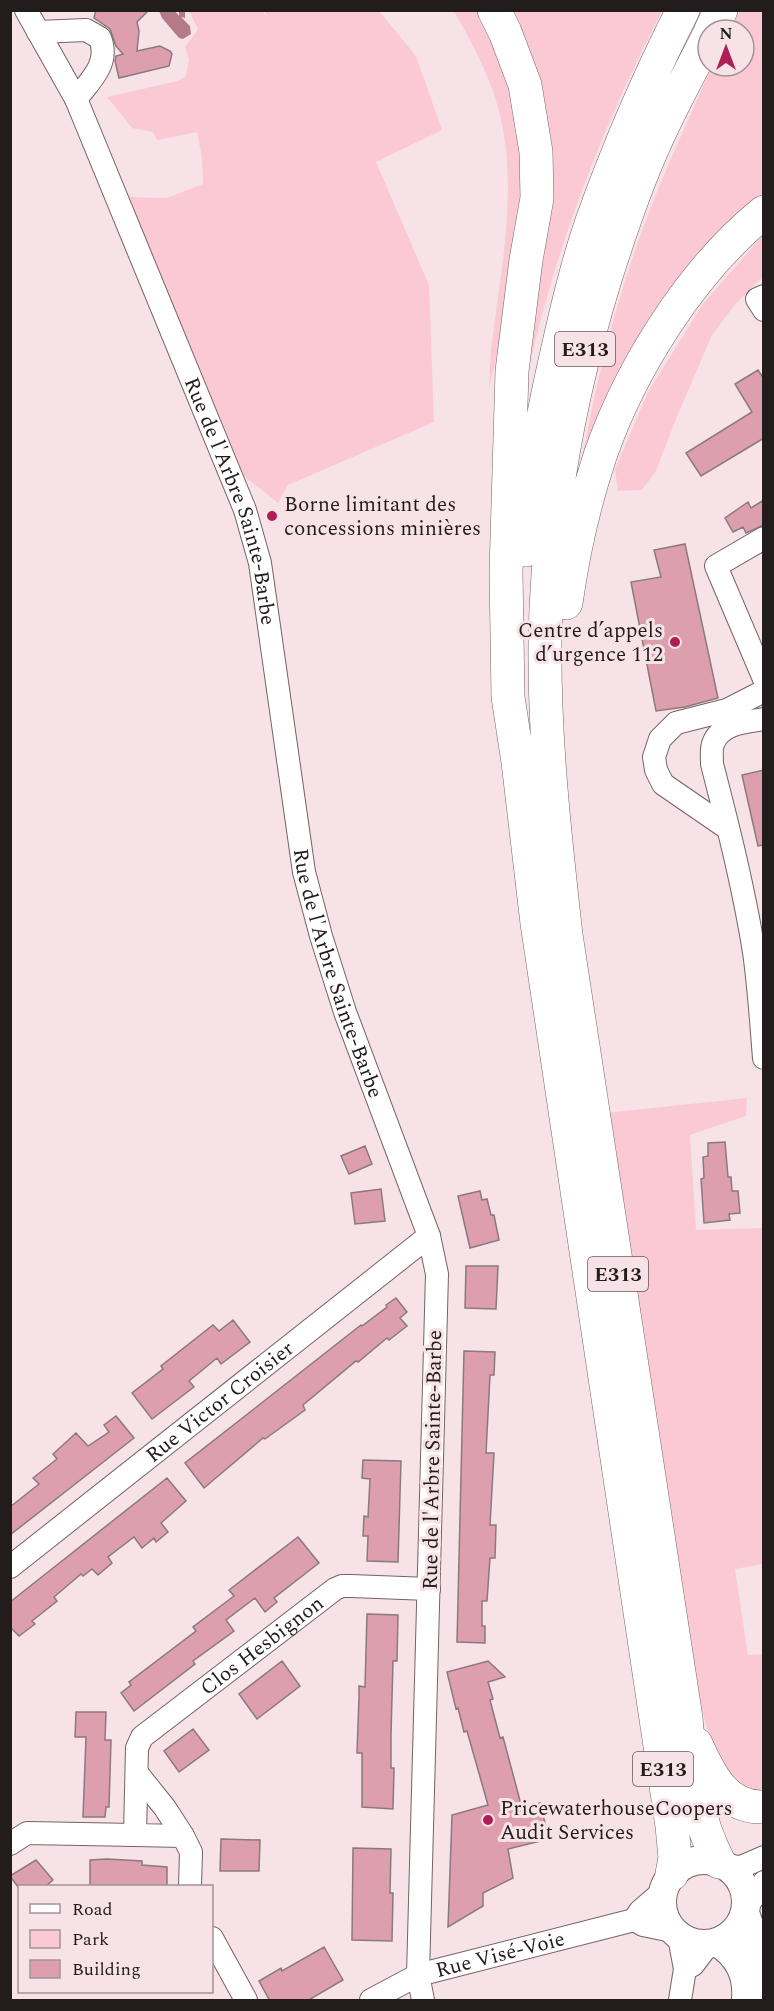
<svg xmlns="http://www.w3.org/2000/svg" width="774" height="2011" viewBox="0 0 774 2011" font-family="Spectral,serif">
  <rect width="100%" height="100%" fill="#f7e3e7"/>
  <path fill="#fbc9d4" d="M 189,11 L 262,11 L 268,18 L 264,11 L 379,11 L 416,56 L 442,130 L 376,162 L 429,285 L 434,422 L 288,485 L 278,503 L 238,471 L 129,197 L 167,198 L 203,184 L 202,158 L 197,132 L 157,140 L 153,132 L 132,128 L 107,97 L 178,81 L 186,76 L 189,59 L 185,47 L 198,29 Z
    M 454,11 L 478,11 C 499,56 521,107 523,158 C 526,236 506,314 489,389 C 490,371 490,352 493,334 C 502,265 516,194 502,124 C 494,83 474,47 454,11 Z
    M 504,11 L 662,11 C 606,119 560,236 532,354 C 527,375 524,396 521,417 L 544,213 Z
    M 740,11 L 763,11 L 763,193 L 726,230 L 578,482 C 592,399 611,318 639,239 C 660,180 687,123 712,66 L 744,66 L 744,30 L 730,30 Z
    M 763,235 L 763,278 L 757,282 L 734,306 L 712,335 L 676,419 L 656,471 L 642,490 L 618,491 L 615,469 L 648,392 L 703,304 Z
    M 747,1098 L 746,1116 L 690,1135 L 696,1230 L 762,1228 L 764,1251 L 763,1564 L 735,1569 L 748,1655 L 763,1654 L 763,1796 L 755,1800 L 720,1771 L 696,1691 L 605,1113 Z"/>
  <path fill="#b57a88" d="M 159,11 L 175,11 L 179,16 L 179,11 L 185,12 L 185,18 L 181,17 L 190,26 L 191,34 L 183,39 L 179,38 L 162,18 Z"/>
  <path fill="#dd9fad" stroke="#8b797d" stroke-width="1.5" d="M 96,10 L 149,10 L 137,22 L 139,31 L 137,51 L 160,46 L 170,51 L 172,54 L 169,66 L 119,78 L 115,61 L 116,56 L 123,54 L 116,46 L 110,29 L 94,18 Z
    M 758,370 L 764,379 L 764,438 L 701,476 L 686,453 L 752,412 L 735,384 Z
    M 764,500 L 764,525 L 746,533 L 743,527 L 733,532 L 725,518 L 748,502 L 751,508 Z
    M 685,544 L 718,698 L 685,707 L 656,711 L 631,582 L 661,577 L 654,550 Z
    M 764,770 L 764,845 L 758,846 L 742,775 Z
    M 725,1142 L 728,1177 L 731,1177 L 732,1191 L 738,1191 L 740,1213 L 729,1214 L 730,1220 L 704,1223 L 701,1179 L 704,1178 L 703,1157 L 708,1156 L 708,1143 Z
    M 365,1146 L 372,1164 L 349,1174 L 341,1156 Z
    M 381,1189 L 385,1221 L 355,1224 L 351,1193 Z
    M 480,1191 L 482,1200 L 487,1199 L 491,1215 L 494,1215 L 499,1240 L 470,1248 L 458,1196 Z
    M 466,1266 L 498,1266 L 496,1309 L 465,1308 Z
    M 396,1298 L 407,1312 L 400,1318 L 407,1326 L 389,1340 L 387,1338 L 358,1362 L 356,1361 L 303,1405 L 305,1410 L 265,1439 L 263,1438 L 204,1488 L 185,1463 L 361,1325 L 362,1326 L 387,1307 L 386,1305 Z
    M 233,1320 L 250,1342 L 221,1364 L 217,1358 L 189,1381 L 194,1387 L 152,1419 L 132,1393 L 163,1369 L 161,1366 L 213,1325 L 219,1331 Z
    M 464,1351 L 495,1352 L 494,1375 L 490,1375 L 486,1453 L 494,1453 L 490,1525 L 496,1525 L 495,1558 L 490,1558 L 487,1601 L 482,1601 L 482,1626 L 485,1626 L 485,1643 L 457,1642 Z
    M 116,1416 L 134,1438 L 10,1535 L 10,1507 L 39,1484 L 33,1478 L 57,1459 L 53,1454 L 76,1433 L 88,1446 L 109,1432 L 104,1425 Z
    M 363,1460 L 401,1461 L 398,1562 L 367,1561 L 368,1536 L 363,1536 L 364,1516 L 368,1517 L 370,1479 L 362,1478 Z
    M 167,1478 L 186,1501 L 161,1523 L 168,1532 L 156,1542 L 154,1538 L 142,1548 L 134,1537 L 108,1557 L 112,1563 L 98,1575 L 92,1569 L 83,1576 L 81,1574 L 54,1597 L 57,1601 L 32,1621 L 35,1624 L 19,1636 L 10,1627 L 10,1602 Z
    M 298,1537 L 319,1563 L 274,1598 L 277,1602 L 265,1612 L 255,1598 L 226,1620 L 234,1631 L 193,1661 L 195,1664 L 134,1711 L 121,1693 L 131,1685 L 129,1682 L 196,1631 L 193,1627 L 234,1596 L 229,1590 Z
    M 367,1614 L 398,1615 L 397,1661 L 393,1661 L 391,1734 L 391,1768 L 394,1768 L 393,1809 L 362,1807 L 362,1753 L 357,1753 L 359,1697 L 359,1686 L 365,1687 Z
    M 282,1661 L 300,1686 L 257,1719 L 239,1694 Z
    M 488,1661 L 505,1677 L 488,1682 L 493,1699 L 490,1700 L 500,1738 L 503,1737 L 522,1808 L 540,1803 L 549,1839 L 508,1849 L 513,1878 L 483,1893 L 483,1906 L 448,1927 L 452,1815 L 488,1805 L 467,1731 L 464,1732 L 458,1708 L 456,1709 L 447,1672 Z
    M 76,1712 L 106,1712 L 105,1740 L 111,1740 L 109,1807 L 106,1807 L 105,1817 L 83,1817 L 86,1737 L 75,1737 Z
    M 193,1729 L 209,1750 L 179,1772 L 164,1751 Z
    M 221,1839 L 260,1840 L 259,1871 L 220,1871 Z
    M 353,1848 L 391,1849 L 390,1893 L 393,1893 L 392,1941 L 352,1940 Z
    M 107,1859 L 142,1861 L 142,1865 L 167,1867 L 167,1887 L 90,1887 L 90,1860 Z
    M 36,1860 L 53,1880 L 45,1887 L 18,1887 L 10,1876 Z
    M 324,1947 L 343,1980 L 307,2001 L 270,2001 L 259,1981 L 281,1968 L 282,1971 Z"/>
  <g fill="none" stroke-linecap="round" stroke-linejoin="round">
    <g stroke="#746366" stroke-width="24">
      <g id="minor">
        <path id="s1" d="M 26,10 L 76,99 L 245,510 L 260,563 L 304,872 L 321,936 L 345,1012 L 429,1236 L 437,1274 L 418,1975 L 423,2000"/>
        <path d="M 38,32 L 86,30 L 100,38 C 110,63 91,80 76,99"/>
        <path d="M 764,296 L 757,299 L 764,310"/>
        <path d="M 764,538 L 716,566 L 764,679"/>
        <path d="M 764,719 C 746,722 720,723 713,744 C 711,749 712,758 712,764 C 728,826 744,889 754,952 C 759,987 761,1022 764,1058"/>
        <path d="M 727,828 L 663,784 L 656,770 L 654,757 L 660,739 L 676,723 L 727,710 L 764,691"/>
        <path id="s2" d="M 10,1567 L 429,1236"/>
        <path d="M 137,1773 L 165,1808 L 183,1836"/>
        <path d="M 10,1844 L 27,1833 L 135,1835"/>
        <path d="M 728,1866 L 741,1867 L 764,1857"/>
        <path id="s3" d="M 190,1886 L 191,1852 L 183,1836 L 135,1835 L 137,1748 L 142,1737 L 335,1589 L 342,1586 L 351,1586 L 429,1589"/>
        <path d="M 746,1908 L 764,1882"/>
        <path d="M 634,1920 L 643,1925 L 672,1931"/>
        <path d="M 679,1937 L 685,1969 L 680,2000"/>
        <path d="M 212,1938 L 246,2000"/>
        <path d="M 685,1969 L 693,1965 L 708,1945"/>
        <path id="s4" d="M 371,2000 L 418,1975 L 634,1920 L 640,1911 L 662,1892"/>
      </g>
    </g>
    <g stroke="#746366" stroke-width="30">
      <path id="major" d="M662 1902a42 42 0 1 1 84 0a42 42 0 1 1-84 0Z
        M 745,1913 C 755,1942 769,1969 759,2000
        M 717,1942 C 739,1956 748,1975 746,2000"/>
    </g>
    <g stroke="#746366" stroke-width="34">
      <path id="highway" d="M 494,10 L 505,32 L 525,85 L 536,152 L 537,198 L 526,260 L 512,371 L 506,572 L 508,697 L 518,762 L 537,923 L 672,1826 L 675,1858 L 672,1874
        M 711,30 L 721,10
        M 708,37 C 690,73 670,108 654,145 C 635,187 620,232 606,276 C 569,395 547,517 545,642 C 544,740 555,837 566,935 L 686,1718 C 690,1767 695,1817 719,1862
        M 526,550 C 529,489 540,429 553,370 C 564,321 575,271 591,224 C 617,151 648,79 683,10
        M 566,603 C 573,553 584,504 600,456 C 630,369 692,270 764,212
        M 696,1744 C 709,1773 725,1809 764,1807"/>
    </g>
    <use href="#minor" stroke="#fff" stroke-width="22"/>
    <use href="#major" stroke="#fff" stroke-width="28"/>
    <use href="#highway" stroke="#fff" stroke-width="33"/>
  </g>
  <g fill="#ae1f57" stroke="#f7e3e7" stroke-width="2">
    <circle cx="272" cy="516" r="6"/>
    <circle cx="675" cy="642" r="6"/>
    <circle cx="488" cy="1820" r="6"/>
  </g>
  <g text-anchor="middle" stroke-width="6" stroke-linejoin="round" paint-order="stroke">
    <g fill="#f7e3e7" stroke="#63585a" stroke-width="1.5">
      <rect x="555" y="332" width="60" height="34" rx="4.5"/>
      <rect x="588" y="1257" width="60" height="34" rx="4.5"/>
      <rect x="633" y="1752" width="60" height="34" rx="4.5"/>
    </g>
    <g font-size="20" font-weight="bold" fill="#231c1d">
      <text x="585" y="356">E313</text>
      <text x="618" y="1281">E313</text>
      <text x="663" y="1776">E313</text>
    </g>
    <g font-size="21" fill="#231c1d" stroke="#f7e3e7">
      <text dy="7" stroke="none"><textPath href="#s1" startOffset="534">Rue de l'Arbre Sainte-Barbe</textPath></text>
      <text dy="7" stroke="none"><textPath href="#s1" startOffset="1020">Rue de l'Arbre Sainte-Barbe</textPath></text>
      <text dy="7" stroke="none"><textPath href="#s2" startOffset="267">Rue Victor Croisier</textPath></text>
      <text transform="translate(432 1460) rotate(-89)" y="7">Rue de l'Arbre Sainte-Barbe</text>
      <text dy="7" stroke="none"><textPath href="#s3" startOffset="350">Clos Hesbignon</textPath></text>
      <text dy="7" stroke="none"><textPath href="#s4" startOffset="138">Rue Visé-Voie</textPath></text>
    </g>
    <g font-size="21" fill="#231c1d" stroke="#f7e3e7" text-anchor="start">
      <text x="284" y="511">Borne limitant des<tspan x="284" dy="24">concessions minières</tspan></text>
      <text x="663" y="637" text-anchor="end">Centre d’appels<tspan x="663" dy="24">d’urgence 112</tspan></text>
      <text x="500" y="1815">PricewaterhouseCoopers<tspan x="500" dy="24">Audit Services</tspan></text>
    </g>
  </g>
  <rect width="774" height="2011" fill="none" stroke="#231c1d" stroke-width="24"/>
  <rect x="18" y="1885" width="195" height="108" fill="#f7e3e7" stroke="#a29396" stroke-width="1.5"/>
  <rect x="30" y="1904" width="30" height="9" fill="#ffffff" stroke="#a29396" stroke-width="1.5"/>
  <text x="72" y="1915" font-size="18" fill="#231c1d">Road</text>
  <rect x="30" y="1930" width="30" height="18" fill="#fbc9d4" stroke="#a29396" stroke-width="1.5"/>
  <text x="72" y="1945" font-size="18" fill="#231c1d">Park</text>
  <rect x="30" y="1960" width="30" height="18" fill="#dd9fad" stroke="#a29396" stroke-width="1.5"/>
  <text x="72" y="1975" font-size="18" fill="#231c1d">Building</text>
  <g transform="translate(726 48)"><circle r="28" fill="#f7e3e7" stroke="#a29396" stroke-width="1.5"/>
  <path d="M0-4.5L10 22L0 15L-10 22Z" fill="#ae1f57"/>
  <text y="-9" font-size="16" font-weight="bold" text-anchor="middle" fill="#231c1d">N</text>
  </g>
</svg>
